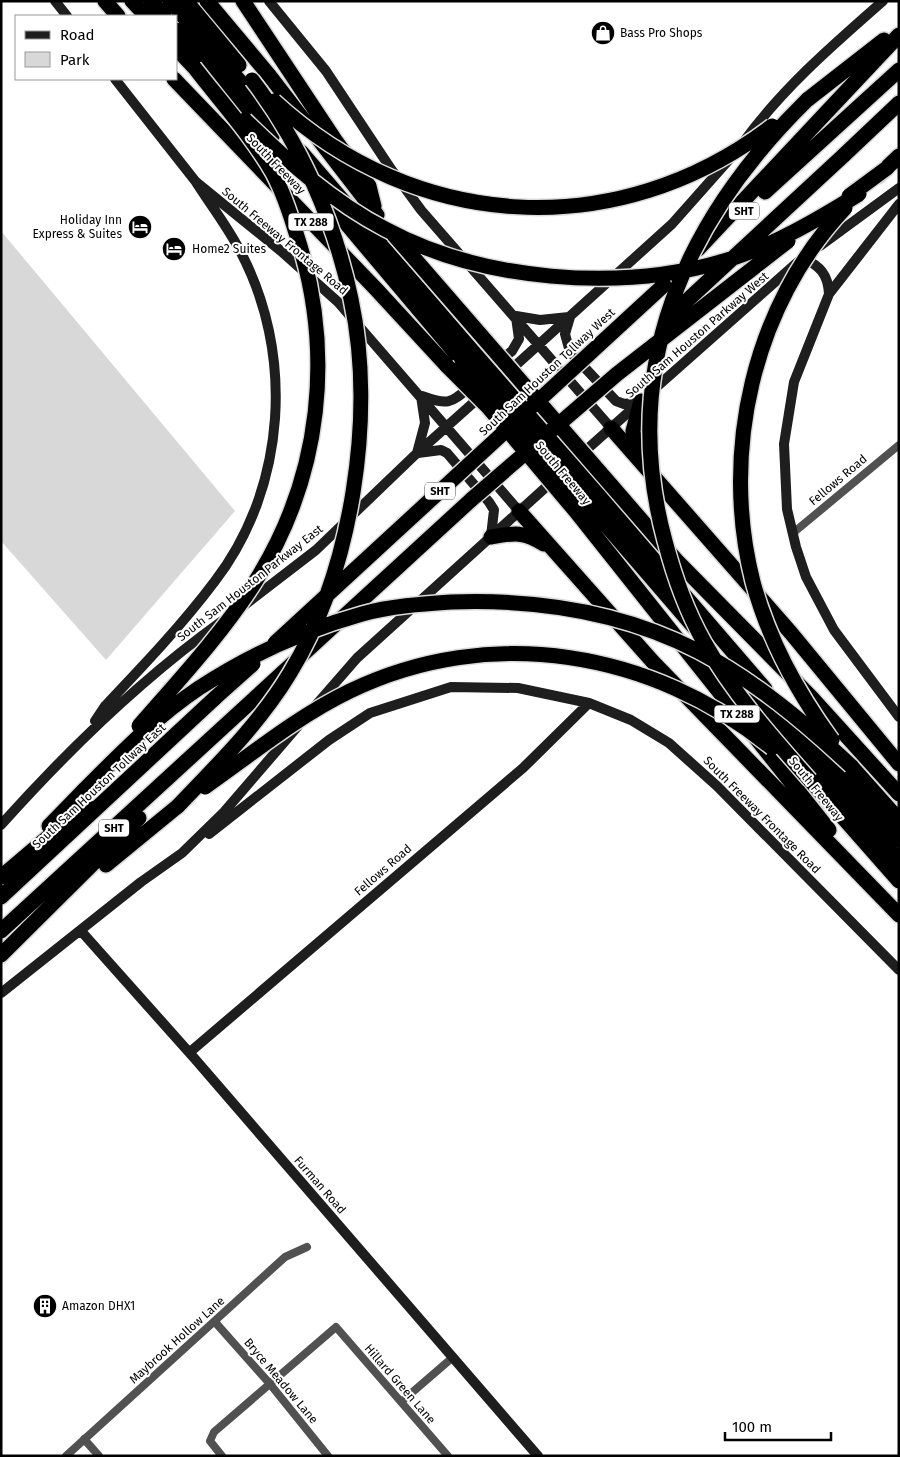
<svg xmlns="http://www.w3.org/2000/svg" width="900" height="1457" viewBox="0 0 900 1457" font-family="'Fira Sans',sans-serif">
  <rect width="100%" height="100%" fill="#fff"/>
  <path fill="#d8d8d8" d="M 1,231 L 235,511 L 106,660 L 1,541 Z"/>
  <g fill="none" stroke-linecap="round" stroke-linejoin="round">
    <g stroke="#dbdbdb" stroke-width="18">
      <path id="highway" d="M 105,1 L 118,16
        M 132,1 L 146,16
        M 151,1 L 164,16
        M 170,1 L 276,123
        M 186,1 L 239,65
        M 207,1 L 269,75 L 377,215
        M 243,1 L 335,140 L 369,186 L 374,206
        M 176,30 L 272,137
        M 176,48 L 194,67
        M 174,79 L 376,289 L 447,366
        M 807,100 L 884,40
        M 301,152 L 474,353
        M 843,156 L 899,103
        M 878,176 L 899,156
        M 318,190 L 462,361
        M 765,192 L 899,70
        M 698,249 L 899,35
        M 611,428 L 791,633 L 899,764
        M 638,456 L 633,431 L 641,401
        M 611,485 L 676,560 L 812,698 L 899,794
        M 598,495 L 765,689
        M 587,503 L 694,627
        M 519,511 L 653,662 L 899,915
        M 578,514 L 829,830
        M 491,537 C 514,533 523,531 544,544
        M 741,680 L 899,861
        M 793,721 L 899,840
        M 851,766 L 899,820
        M 810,780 L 899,881
        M 49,826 L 85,789
        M 106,865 L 178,806
        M 1,877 L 86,805
        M 1,897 L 216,697
        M 1,931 L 472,499
        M 1,955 L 139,818"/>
    </g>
    <path stroke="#515151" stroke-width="8" d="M 793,533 L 899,445
      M 215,1322 L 270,1384 L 328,1456
      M 401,1402 L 452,1358
      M 84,1439 L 99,1456
      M 66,1456 L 285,1257 L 307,1247
      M 222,1456 L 210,1441 L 214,1432 L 336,1327 L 448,1456"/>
    <path stroke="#1e1e1e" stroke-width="10" d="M 55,1 L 67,16
      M 269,1 L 326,71 L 391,169 L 421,210 L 611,428
      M 115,79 L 196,182 L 281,251 L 338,302 L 519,511
      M 745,140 C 784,87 834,44 883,1
      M 899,204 L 829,294 L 794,382 L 784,444 L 787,509 L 796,547 L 806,577 L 834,630 L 899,717
      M 820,246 L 899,188
      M 803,258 C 820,266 828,274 829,294
      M 516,316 L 540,320 L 569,317
      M 570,317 L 565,334 L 570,352 L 616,401 L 624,404 L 639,402
      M 497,363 L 512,351 L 519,339 L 516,317
      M 506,374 L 672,224 L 735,153
      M 652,391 L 800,260
      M 422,396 C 450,406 451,403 473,384
      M 417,453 L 425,423 L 421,396
      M 418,453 L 441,450 L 447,453 L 489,502 L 494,510 L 491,536
      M 566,468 L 641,401
      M 242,607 L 316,550 L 416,454 L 482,395
      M 316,705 L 357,658 L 556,478
      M 95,721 L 105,706 C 143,666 182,625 215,581 C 287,487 295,352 239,249 C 227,226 210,204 196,182
      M 1,825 C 68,750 140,680 222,621
      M 209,834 L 329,740 L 370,713 L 451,687 L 518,688 L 589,703 L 631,720 L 669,743 L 717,786 L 899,970
      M 81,931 L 195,1059 L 538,1456
      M 1,993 L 141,882 L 182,853 L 224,812 L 298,726
      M 190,1052 L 523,768 L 589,703"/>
    <use href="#highway" stroke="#000" stroke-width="15"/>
    <g stroke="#dbdbdb" stroke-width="18" stroke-linecap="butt">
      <path id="highway-bridge" d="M 807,100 C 684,221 618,368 665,541 C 674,576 686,610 704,642 C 732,692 772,737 810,780
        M 274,101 C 416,232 617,244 772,126
        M 245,120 C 287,161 333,202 385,229 C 481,281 619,292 724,261 C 771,247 817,220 859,194
        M 849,196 L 887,168
        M 394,235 L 611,485
        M 666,320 L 843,156
        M 474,353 L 598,495
        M 462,361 L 587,503
        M 447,366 L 488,407 L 578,514
        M 472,499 L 617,374 L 788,241
        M 275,643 L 664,285
        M 216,697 L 253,664
        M 139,726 C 179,680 222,634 255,582 C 322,476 335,351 296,233 C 290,213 283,192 273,173 C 251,135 221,102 194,67
        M 832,740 C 798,693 768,638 753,582 C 720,453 753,305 845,208
        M 205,787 C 252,754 298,716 350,691 C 491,623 653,651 772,748
        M 85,789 C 121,753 157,716 199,688 C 248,656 305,630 362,614 C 391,606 422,604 452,602 C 537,599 622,612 698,651 C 755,681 804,722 851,766
        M 178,806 C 218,764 260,723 290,673 C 352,571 376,416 351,299 C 335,222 300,142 252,80"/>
    </g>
    <use href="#highway-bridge" stroke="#000" stroke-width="15"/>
  </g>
  <defs>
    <g id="shop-disc" transform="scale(1.25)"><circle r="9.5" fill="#000" stroke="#fff"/><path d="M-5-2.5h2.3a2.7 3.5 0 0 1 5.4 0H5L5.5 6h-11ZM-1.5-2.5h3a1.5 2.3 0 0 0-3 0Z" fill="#fff"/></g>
    <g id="hotel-disc" transform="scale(1.25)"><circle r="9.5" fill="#000" stroke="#fff"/><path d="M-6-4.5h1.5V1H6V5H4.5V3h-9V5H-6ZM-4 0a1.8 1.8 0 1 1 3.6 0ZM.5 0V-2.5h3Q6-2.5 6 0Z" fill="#fff"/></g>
    <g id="building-disc" transform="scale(1.25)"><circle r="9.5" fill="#000" stroke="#fff"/><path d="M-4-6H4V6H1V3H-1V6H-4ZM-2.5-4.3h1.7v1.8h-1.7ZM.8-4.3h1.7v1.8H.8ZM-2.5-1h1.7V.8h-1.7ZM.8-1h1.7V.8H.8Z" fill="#fff"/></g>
  </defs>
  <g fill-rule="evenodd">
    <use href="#shop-disc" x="603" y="33"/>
    <use href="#hotel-disc" x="140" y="227"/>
    <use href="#hotel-disc" x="174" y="249"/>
    <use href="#building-disc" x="45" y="1306"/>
  </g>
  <g text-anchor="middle" stroke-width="4" stroke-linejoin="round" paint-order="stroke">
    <g fill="#fff" stroke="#4c4c4c" stroke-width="1">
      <rect x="729" y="202.5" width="30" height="17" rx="4"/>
      <rect x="288.5" y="213.5" width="45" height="17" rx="4"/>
      <rect x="425" y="482.5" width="30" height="17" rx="4"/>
      <rect x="714.5" y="705.5" width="45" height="17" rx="4"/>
      <rect x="99" y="819.5" width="30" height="17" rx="4"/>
    </g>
    <g font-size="11" font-weight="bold" fill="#000">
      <text x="744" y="215">SHT</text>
      <text x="311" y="226">TX 288</text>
      <text x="440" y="495">SHT</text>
      <text x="737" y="718">TX 288</text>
      <text x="114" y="832">SHT</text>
    </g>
    <g font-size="12" fill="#000" stroke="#fff" text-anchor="start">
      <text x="620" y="37">Bass Pro Shops</text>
      <text x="122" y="224" text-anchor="end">Holiday Inn<tspan x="122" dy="14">Express &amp; Suites</tspan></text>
      <text x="192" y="253">Home2 Suites</text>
      <text x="62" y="1310">Amazon DHX1</text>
    </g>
    <g font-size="12" fill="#000" stroke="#fff">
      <text transform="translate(276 164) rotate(46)" y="4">South Freeway</text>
      <text transform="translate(285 241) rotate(40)" y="4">South Freeway Frontage Road</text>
      <text transform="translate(697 335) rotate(-41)" y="4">South Sam Houston Parkway West</text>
      <text transform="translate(547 372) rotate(-43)" y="4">South Sam Houston Tollway West</text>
      <text transform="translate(563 473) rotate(50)" y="4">South Freeway</text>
      <text transform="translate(838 480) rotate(-40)" y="4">Fellows Road</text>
      <text transform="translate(250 583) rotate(-38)" y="4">South Sam Houston Parkway East</text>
      <text transform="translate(99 786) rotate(-43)" y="4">South Sam Houston Tollway East</text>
      <text transform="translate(816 789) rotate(51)" y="4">South Freeway</text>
      <text transform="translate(762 815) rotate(45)" y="4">South Freeway Frontage Road</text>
      <text transform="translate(383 870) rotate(-41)" y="4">Fellows Road</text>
      <text transform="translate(320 1185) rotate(49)" y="4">Furman Road</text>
      <text transform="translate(177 1340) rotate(-42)" y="4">Maybrook Hollow Lane</text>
      <text transform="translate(281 1381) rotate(50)" y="4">Bryce Meadow Lane</text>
      <text transform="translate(400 1384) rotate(49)" y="4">Hillard Green Lane</text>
    </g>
  </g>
  <rect width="900" height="1457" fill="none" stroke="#000000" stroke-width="5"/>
  <rect x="15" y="15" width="162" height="65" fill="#ffffff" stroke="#999999"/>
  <rect x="25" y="31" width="25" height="8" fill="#1e1e1e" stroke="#999999"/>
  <text x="60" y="40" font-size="15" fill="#000000">Road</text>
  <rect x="25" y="52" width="25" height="15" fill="#d8d8d8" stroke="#999999"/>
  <text x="60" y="65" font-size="15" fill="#000000">Park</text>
  <path d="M725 1432v8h106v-8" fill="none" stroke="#000000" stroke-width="2.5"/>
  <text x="732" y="1432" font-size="15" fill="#000000" stroke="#ffffff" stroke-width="4" paint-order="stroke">100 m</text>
</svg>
